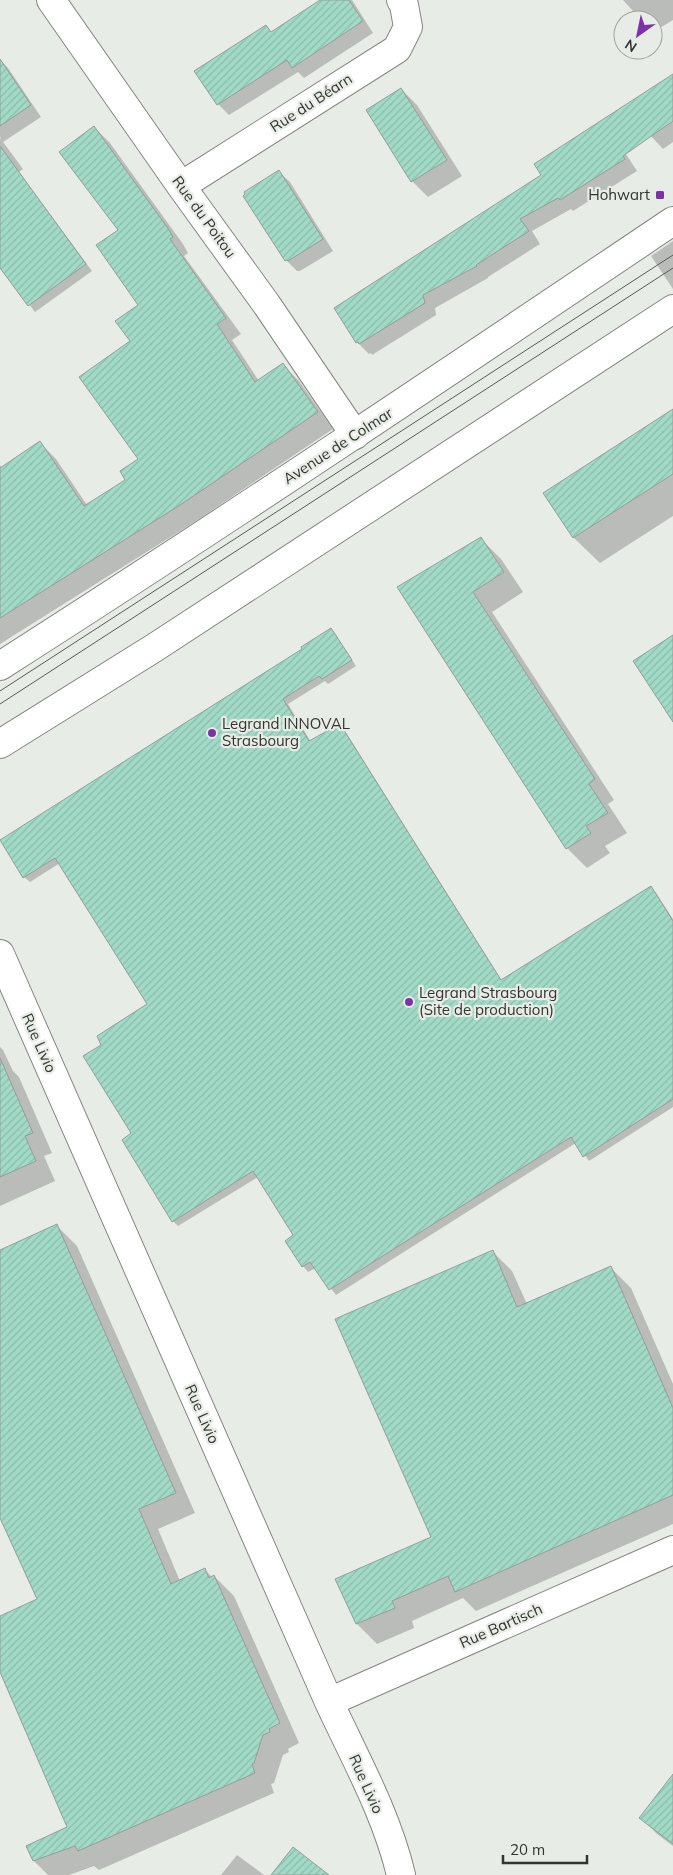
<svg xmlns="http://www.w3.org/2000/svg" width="673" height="1875" viewBox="0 0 673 1875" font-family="Mulish,sans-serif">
  <defs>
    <pattern id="building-hatch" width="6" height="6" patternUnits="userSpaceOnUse" patternTransform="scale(1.25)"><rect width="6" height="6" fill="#a2dac8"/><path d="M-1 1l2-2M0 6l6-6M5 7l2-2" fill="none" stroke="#8cbcac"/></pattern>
  </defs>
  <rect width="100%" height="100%" fill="#e8ece6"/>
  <path fill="#0003" d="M 322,0 L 352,0 L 373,33 L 304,78 L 298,72 L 229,115 L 218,104 L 266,27 L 272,33 Z
    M 623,0 L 673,0 L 673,20 L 653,32 L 653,20 L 641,20 Z
    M 0,60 L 8,68 L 41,117 L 3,142 L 23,169 L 19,172 L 92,271 L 35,312 L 0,266 L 0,139 L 1,138 L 0,137 Z
    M 673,76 L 673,142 L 663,149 L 651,136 L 624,151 L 637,171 L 573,211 L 571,209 L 532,231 L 540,244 L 488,277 L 488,278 L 435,308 L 436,315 L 372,355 L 371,353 L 369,354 L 357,342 L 542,176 Z
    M 401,89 L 417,105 L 462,176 L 428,197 L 412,181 L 367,110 Z
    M 94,127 L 110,143 L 183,244 L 188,253 L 184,256 L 241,334 L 232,340 L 259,381 L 283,365 L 299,381 L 333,429 L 196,521 L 0,644 L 0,465 L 2,468 L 40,443 L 56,459 L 87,505 L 127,480 L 140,459 L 132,342 L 140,305 Z
    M 278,171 L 290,182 L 333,251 L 300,271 L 297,271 L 286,260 Z
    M 673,241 L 673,289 L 651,256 Z
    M 673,410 L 673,516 L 600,563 L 574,538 L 545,493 Z
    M 481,539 L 501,559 L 523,592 L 492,612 L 614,800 L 608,804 L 627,833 L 605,846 L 610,853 L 587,868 L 567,848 L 399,587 Z
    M 331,629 L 336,635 L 356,666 L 328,684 L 325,681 L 288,704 L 311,742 L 340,725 L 345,731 L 502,981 L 650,887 L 656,893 L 673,919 L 673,1107 L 589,1161 L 576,1143 L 336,1295 L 316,1268 L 308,1272 L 303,1266 L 295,1235 L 258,1177 L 178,1226 L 173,1221 L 133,1134 L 103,1045 L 149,1004 L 60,863 L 30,882 L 24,877 Z
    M 0,1047 L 3,1050 L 13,1071 L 19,1077 L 52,1153 L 44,1156 L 55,1181 L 0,1206 Z
    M 57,1226 L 77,1246 L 195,1513 L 158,1529 L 180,1581 L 205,1570 L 212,1577 L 214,1576 L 234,1596 L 299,1743 L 288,1749 L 289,1752 L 283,1755 L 274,1783 L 271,1784 L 274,1793 L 99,1870 L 94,1866 L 69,1875 L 48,1875 L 34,1861 L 69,1827 L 0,1669 L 0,1617 L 38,1600 L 0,1515 L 0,1251 Z
    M 492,1251 L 512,1271 L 527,1304 L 611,1268 L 631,1288 L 673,1384 L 673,1524 L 476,1611 L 463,1598 L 412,1621 L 414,1628 L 377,1644 L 357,1624 L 336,1579 L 433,1538 Z
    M 673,1777 L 673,1846 L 657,1834 L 641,1818 Z
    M 237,1855 L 264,1875 L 221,1875 Z"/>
  <path fill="url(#building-hatch)" stroke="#959d9a" d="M 320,0 L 349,0 L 363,21 L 292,68 L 287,60 L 217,105 L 194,71 L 266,25 L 271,32 Z
    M 0,59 L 31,105 L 0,126 Z
    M 673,74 L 673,121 L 623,156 L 625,159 L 560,200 L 558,198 L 520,219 L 529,231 L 526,233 L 476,265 L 477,266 L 423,295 L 425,303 L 359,344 L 358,342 L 356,343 L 334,308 L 541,175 L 534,164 Z
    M 401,88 L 447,160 L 411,182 L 366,110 Z
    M 94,126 L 167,227 L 173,237 L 170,239 L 226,318 L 217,324 L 255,382 L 283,363 L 318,412 L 180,505 L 0,618 L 0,468 L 40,441 L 84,506 L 125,480 L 120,471 L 138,459 L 79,377 L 130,341 L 115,321 L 138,305 L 96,245 L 118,230 L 59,152 Z
    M 0,146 L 86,264 L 28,306 L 0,268 Z
    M 279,170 L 323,239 L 288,261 L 287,260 L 285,261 L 243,196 L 245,194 L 244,192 Z
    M 673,409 L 673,474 L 573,538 L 543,493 Z
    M 481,537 L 504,572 L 473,592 L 595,779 L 589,784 L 608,813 L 586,826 L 591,833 L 566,849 L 397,587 Z
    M 331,628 L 352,660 L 322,679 L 319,676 L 283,699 L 309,741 L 340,724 L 501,980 L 651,886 L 673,921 L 673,1099 L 583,1157 L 571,1137 L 329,1290 L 310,1262 L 302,1267 L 285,1241 L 293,1235 L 253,1171 L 172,1222 L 122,1140 L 131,1133 L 83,1056 L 101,1045 L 97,1036 L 147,1004 L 55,858 L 23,878 L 0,840 L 302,649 L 301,647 Z
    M 673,635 L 673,722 L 633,661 Z
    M 0,1058 L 33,1133 L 25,1136 L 36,1161 L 0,1177 Z
    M 57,1224 L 176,1493 L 139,1509 L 171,1584 L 205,1568 L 209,1578 L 214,1575 L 280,1723 L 269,1729 L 270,1732 L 263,1735 L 254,1763 L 252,1764 L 255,1773 L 78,1851 L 75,1846 L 33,1861 L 26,1846 L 67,1827 L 0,1672 L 0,1616 L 37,1599 L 0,1518 L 0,1250 Z
    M 493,1250 L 517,1307 L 611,1266 L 673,1408 L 673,1495 L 455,1592 L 448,1576 L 392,1601 L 395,1608 L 356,1624 L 335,1579 L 431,1537 L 335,1319 Z
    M 673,1774 L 673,1844 L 639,1818 Z
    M 293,1847 L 329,1875 L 271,1875 Z"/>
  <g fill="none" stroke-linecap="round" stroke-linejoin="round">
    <g stroke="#838782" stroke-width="30">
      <path id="minor" d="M 51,0 L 181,186 L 267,305 L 355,435
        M 181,186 L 397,49 L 408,27 L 404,5 L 401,0
        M 0,954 L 329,1702 C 355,1758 387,1815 401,1875
        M 329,1702 L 673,1550"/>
    </g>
    <g stroke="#838782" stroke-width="30">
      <path id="major" d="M 0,666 C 227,521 450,371 673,221
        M 0,744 L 154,648 L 673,309"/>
    </g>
    <use href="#minor" stroke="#fff" stroke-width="28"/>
    <use href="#major" stroke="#fff" stroke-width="28"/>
    <path stroke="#595a57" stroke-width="1" d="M 0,691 L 673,255
      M 0,704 L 673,268"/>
  </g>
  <g fill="#7b34a7" stroke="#e8ece6" stroke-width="2">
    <rect x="655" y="190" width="10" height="10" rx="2.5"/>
    <circle cx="212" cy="733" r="5"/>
    <circle cx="409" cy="1002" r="5"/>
  </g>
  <g text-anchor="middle" stroke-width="4.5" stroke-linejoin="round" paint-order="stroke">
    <g font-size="15" fill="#333432" stroke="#e8ece6">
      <text transform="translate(311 103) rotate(-33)" y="5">Rue du Béarn</text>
      <text transform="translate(204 217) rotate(54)" y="5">Rue du Poitou</text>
      <text transform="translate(338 446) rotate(-33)" y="5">Avenue de Colmar</text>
      <text transform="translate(39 1043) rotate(66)" y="5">Rue Livio</text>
      <text transform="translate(202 1414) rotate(66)" y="5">Rue Livio</text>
      <text transform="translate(501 1626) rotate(-24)" y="5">Rue Bartisch</text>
      <text transform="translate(366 1784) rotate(66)" y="5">Rue Livio</text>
    </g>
    <g font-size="15" fill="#333432" stroke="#e8ece6" text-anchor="start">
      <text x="650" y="200" text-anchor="end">Hohwart</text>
      <text x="222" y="729">Legrand INNOVAL<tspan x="222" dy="17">Strasbourg</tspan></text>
      <text x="419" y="998">Legrand Strasbourg<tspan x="419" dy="17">(Site de production)</tspan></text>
    </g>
  </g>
  <g transform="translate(638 35) rotate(213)"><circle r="24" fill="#e8ece6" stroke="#a0a29e"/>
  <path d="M0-4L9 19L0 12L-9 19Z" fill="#7b34a7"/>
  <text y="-8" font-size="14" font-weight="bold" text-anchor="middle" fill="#333432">N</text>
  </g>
  <path d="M503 1855v8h84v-8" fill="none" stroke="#333432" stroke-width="2.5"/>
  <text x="510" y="1855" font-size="15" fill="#333432" stroke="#e8ece6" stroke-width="4" paint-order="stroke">20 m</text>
</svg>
